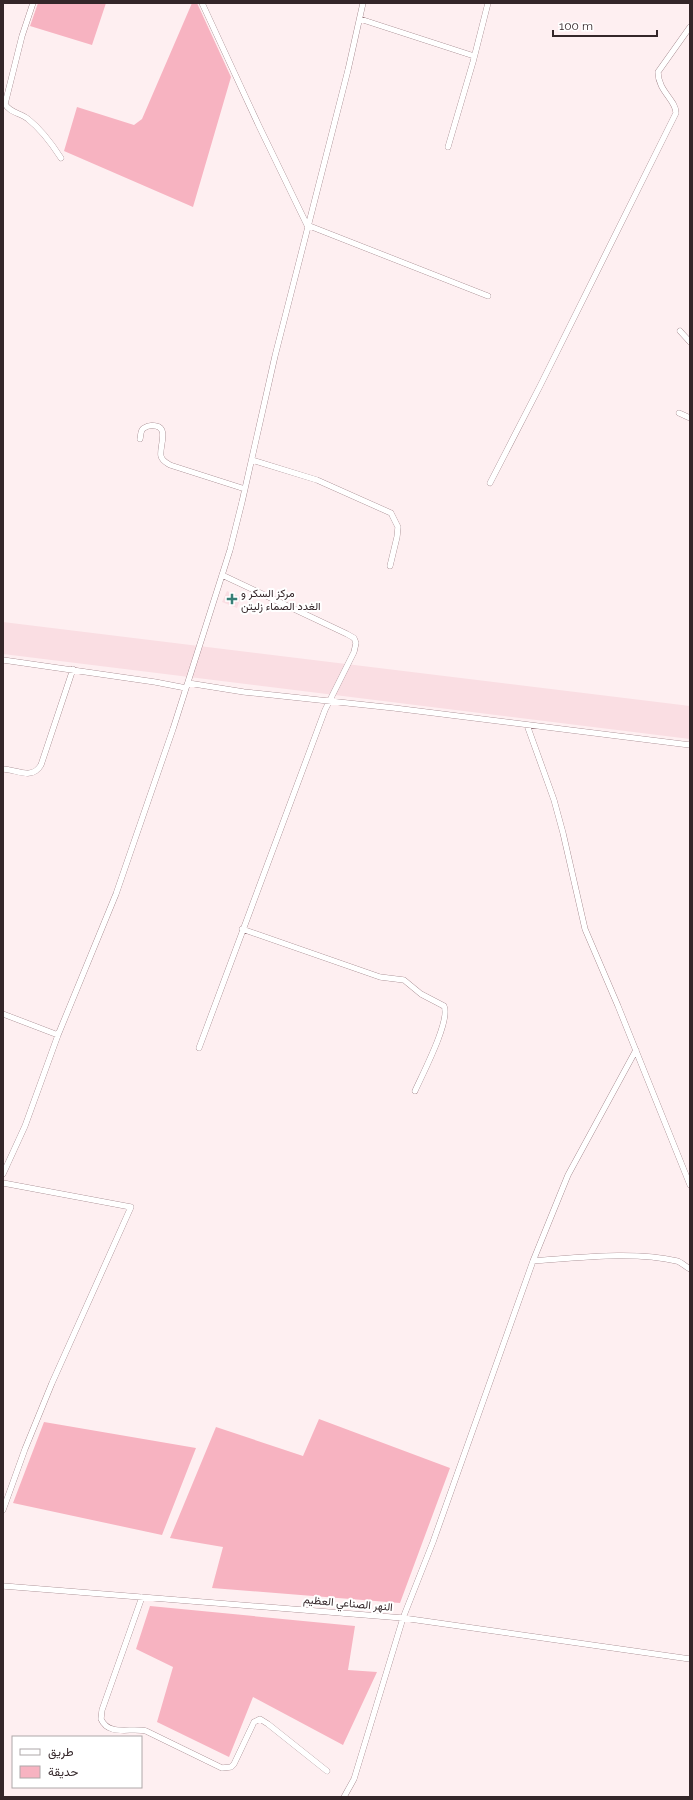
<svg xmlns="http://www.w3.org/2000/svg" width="693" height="1800" viewBox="0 0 693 1800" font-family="Raleway,Vazirmatn,sans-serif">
  <rect width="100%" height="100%" fill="#feeff1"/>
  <path fill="#fadee3" d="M 227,591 L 241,597 L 237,608 L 222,602 Z
    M 3,622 L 690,706 L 690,739 L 3,654 Z"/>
  <path fill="#f7b3c1" d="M 38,3 L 106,3 L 92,45 L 30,26 Z
    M 192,3 L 197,3 L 231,77 L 193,207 L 64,151 L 77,107 L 134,125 L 142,119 Z
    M 319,1419 L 450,1468 L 400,1603 L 212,1588 L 223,1547 L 170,1538 L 216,1427 L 303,1456 Z
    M 44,1422 L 196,1448 L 162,1535 L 13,1503 Z
    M 150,1606 L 355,1626 L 348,1670 L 377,1672 L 343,1745 L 253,1697 L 229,1757 L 157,1722 L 173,1667 L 136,1649 Z"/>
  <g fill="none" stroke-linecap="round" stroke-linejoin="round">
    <g stroke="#8d6c72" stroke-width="6">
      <path id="minor" d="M 33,3 L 22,36 L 5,104 C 10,113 21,113 28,119 C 42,130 52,144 61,158
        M 202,3 L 259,126 L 307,225 L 488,296
        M 360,19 L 474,56
        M 448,147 L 473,62 L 488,3
        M 680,331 L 690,342
        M 679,413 L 690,418
        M 140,439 C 141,436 140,430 144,428 C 147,426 152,425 156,426 C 169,428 159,448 161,456 C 162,461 167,463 170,465 L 245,489
        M 252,460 L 317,480 L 391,513 L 398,527 L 397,537 L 390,566
        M 490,483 L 540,386 L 676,113 C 676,100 658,91 658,72 L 690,27
        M 3,660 L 155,682 L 186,688
        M 188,683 L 244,692 L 394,708 L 690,745
        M 527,725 L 554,800 L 563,833 L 585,929 L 618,1006 L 690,1185
        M 3,769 C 18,770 32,780 41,765 L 73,669
        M 242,929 L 380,977 L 404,980 L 421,994 L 444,1006 C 451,1020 422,1075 415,1091
        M 3,1014 L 58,1035
        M 199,1048 L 325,710 L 354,652 L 356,643 L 354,638 L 347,634 L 222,575
        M 3,1174 L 25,1126 L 58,1035 L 116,894 L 173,729 L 230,550 L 242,502 L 275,356 L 348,70 L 363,3
        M 3,1183 L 131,1207 L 52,1383 L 25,1449 L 3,1510
        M 533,1261 C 577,1258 634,1251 677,1261 C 681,1262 686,1267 690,1269
        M 3,1586 L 403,1618 L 690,1659
        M 142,1597 L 102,1710 L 101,1719 C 109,1737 131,1727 146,1731 L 222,1768 L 231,1767 L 234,1764 L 254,1722 L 260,1719 L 268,1724 L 327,1771
        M 344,1797 L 354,1779 L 403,1618 L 433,1542 L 533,1261 L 568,1175 L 636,1050"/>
    </g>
    <use href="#minor" stroke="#fff" stroke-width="5.5"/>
  </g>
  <path fill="#377e76" stroke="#fff" stroke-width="1.5" d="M230 593h4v4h4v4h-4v4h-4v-4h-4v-4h4z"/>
  <g text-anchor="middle" stroke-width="4" stroke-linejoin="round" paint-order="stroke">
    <g font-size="11" fill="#342629" stroke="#fff" text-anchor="start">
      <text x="241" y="597">مركز السكر و<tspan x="241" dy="13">الغدد الصماء زليتن</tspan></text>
    </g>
    <g font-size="11" fill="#342629" stroke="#fff">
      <text transform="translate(348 1603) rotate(5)" y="4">النهر الصناعي العظيم</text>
    </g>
  </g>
  <rect width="693" height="1800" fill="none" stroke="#342629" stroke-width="8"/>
  <rect x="12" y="1736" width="130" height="52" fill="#ffffff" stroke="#aea8a9"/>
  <rect x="20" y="1749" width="20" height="6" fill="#ffffff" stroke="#aea8a9"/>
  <text x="48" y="1756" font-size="12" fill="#342629">طريق</text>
  <rect x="20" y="1766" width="20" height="12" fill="#f7b3c1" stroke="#aea8a9"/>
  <text x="48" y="1776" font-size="12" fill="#342629">حديقة</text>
  <path d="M553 30v6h104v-6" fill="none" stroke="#342629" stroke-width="2"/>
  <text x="559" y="30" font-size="12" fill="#342629" stroke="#ffffff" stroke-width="3" paint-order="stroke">100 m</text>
</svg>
